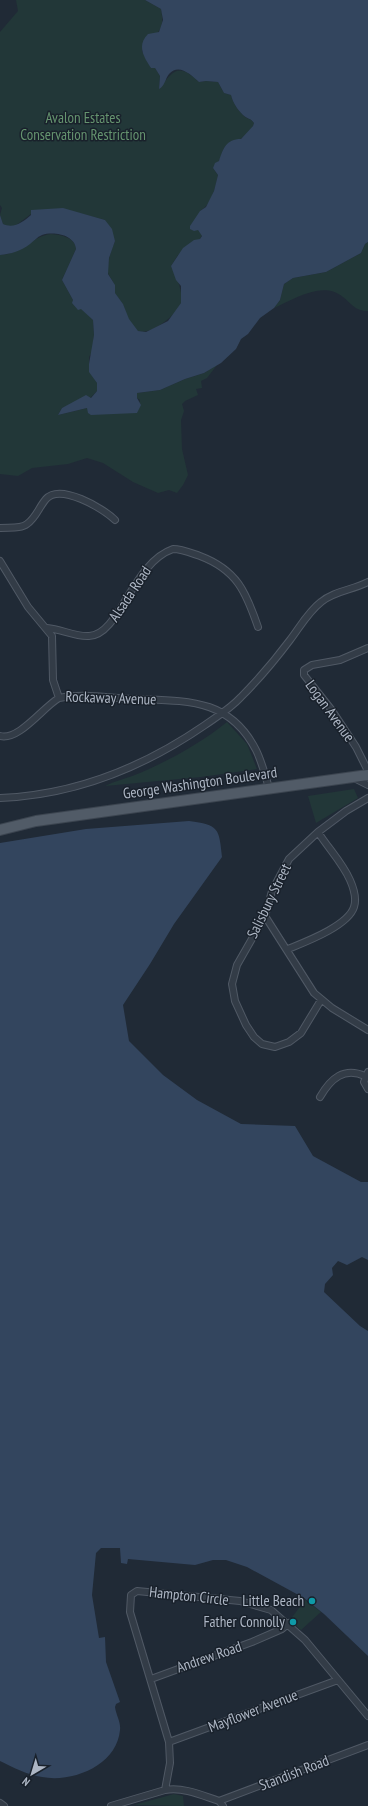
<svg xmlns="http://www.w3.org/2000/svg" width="368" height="1806" viewBox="0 0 368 1806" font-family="'PT Sans Narrow',sans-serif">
  <rect width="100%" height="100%" fill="#202a36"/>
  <path fill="#223738" d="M 16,0 L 145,0 L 161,9 C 167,39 148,32 142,51 L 151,68 L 155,68 L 160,76 L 159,89 C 174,69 179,63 199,82 L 206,81 L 218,82 L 224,93 L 231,95 C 233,103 237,109 243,115 C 246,119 251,118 254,123 C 251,135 234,143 224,148 L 219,161 L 213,168 L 218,175 C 215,188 212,204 200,211 L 198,230 L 202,235 L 200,239 L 178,255 L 171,266 C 176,273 184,295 181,303 C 178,314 150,336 138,331 C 128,327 127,311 122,303 C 120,300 116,296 115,293 C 114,290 115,287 114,284 C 113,280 109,277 108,273 C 107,262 111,251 115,241 L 105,220 L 79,213 L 31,214 L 15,226 L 8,226 L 3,224 L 0,215 L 2,208 L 0,205 L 0,32 L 18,11 Z
    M 51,234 C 61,235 75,237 76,249 L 62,280 L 73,300 L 93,320 L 94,335 L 92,352 L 89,357 L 89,370 L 97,383 L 97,391 L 90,398 L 62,408 L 58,415 L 87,408 L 137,413 L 140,400 L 137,398 L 137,393 L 160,390 L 185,379 L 204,373 L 217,365 L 207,378 L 201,381 L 202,388 L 196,389 L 198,395 L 185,401 L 182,404 L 184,411 L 181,420 L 182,449 L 188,475 L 183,485 L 177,493 L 169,490 L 158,493 L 133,482 L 103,463 L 87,458 L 68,464 L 32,468 L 18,476 L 0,474 L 0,255 C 23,254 32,236 51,234 Z
    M 368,242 L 368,311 C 355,311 352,304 343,297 C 323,280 294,299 274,308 L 280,300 L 284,284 L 293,278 L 326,272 L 361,253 L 365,244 Z
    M 227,722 L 247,744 L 257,769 L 201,777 L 105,786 C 115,781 128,778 140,773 C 170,760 201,743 227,722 Z
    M 354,789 L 358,798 L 316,823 L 308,796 Z
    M 305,1600 L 321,1612 L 301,1630 L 290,1620 Z
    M 174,1794 L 183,1796 L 184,1806 L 134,1805 Z"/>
  <path fill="#33455e" d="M 145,0 L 368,0 L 368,242 L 365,244 L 361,253 L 326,272 L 293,278 L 284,284 L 280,300 L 274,308 L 260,318 L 248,334 L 241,339 L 236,349 L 221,363 L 204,373 L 185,379 L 160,390 L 137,393 L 137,398 L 141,405 L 137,413 L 91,415 L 88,413 L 87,408 L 58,415 L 62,408 L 86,395 L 91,398 L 97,391 L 97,383 L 89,372 L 89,364 L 94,335 L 93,320 L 81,309 L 78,310 L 72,303 L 73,300 L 62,280 L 76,249 C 75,235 54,231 42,235 C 37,237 34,241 30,244 C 21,251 11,254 0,255 L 0,215 L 3,224 C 14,229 23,222 31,215 L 31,210 L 63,208 L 105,220 L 112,229 L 115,241 L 109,258 L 108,274 L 115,285 L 115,293 L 123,304 L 129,319 L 138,331 L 146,332 L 168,321 L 181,303 L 181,286 L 176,280 L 171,266 L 183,248 L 194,240 L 200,239 L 202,236 L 198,230 L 194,231 L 190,229 L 190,226 L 200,211 L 206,207 L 214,191 L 218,175 L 213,168 L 215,163 L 219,161 C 223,149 226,139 241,139 L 253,126 L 254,123 C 251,118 247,119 243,115 C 237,109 233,103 231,95 L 224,93 L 218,82 L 206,81 L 199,82 C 191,75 179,63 169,74 C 165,79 165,86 159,89 L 160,76 L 155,68 L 151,68 C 143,56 137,45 148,34 L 159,32 L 163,20 L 161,9 Z
    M 189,821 C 219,825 219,828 222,857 L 174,924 L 150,964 L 123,1005 L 129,1041 L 163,1075 L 197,1100 L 241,1124 L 295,1126 L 313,1156 L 361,1182 L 368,1182 L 368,1260 L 362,1257 L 347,1265 L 338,1261 L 332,1268 L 333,1275 L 325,1284 L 324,1292 L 360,1326 L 368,1331 L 368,1656 L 324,1614 L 304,1598 L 247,1567 L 226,1560 L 213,1560 L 195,1565 L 128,1559 L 127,1564 L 121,1563 L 120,1548 L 101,1548 L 96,1553 L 92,1595 L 99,1638 L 105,1637 L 106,1662 L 120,1702 L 116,1704 L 115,1707 C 116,1715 121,1722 120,1730 C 117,1765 73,1783 42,1777 C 28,1775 12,1767 0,1761 L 0,843 L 86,829 Z"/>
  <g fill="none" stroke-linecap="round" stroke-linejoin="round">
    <g stroke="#505965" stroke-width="8">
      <path id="minor" d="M 0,528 C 8,527 21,529 27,524 C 36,518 39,507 46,499 C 60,483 103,508 115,520
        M 0,561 L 28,607 L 52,636 L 53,680 L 59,698 C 83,693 108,698 132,699 C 185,701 229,697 256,750 C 262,762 265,775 269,788
        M 47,628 C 61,629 75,637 89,636 C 120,635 132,563 173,549 C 182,549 191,553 200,556 C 237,570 246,592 258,627
        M 368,648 L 340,660 L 312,665 L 304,670 L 304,675 L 331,709 L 356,747 L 368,771
        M 0,736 C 19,741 43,707 59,698
        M 354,778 L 368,785
        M 0,798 C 75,795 144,767 205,725 C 218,716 231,708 241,697 C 259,679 275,660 290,640 C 300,627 308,612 321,602 C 334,591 353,590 368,582
        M 265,916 L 314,993 L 332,1008 L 368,1030
        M 288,949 C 305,942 348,926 354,907 C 357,898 354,889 350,880 C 342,862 328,848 318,832
        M 321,1000 L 301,1033 L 289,1042 L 275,1047 L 262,1044 L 254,1037 L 246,1025 L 235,1001 L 232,984 L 237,965 L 265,916 L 272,891 L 289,859 L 318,832 L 346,811 L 368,798
        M 368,1072 L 364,1082 L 368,1089
        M 320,1097 C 331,1078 344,1067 365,1076
        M 151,1679 L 252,1642 L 282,1629 L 289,1623
        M 169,1742 L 338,1680
        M 219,1801 L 368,1745
        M 0,1803 L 4,1806
        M 111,1806 L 165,1790
        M 223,1806 L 219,1801 C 201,1795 184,1787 165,1790 L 170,1763 L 169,1742 L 130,1612 L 131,1595 L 137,1591 L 240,1601 L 271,1610 L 305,1640 L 368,1716"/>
    </g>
    <g stroke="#3c4550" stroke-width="12">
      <path id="primary" d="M 0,830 L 36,821 L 368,775"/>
    </g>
    <use href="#minor" stroke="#333c47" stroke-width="6"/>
    <use href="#primary" stroke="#515b67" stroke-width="10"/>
  </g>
  <g fill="#0f9aa8" stroke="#19212b" stroke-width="1.5">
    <circle cx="312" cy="1601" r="4"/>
    <circle cx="293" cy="1622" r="4"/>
  </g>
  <g text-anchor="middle" stroke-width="3" stroke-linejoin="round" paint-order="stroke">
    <g font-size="15" fill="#65946f" stroke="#19212b">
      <text x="83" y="123">Avalon Estates<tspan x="83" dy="17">Conservation Restriction</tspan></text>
    </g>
    <g font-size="15" fill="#adb6c4" stroke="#19212b">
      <text transform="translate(130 594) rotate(-56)" y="5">Alsada Road</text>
      <text transform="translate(111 698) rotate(2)" y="5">Rockaway Avenue</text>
      <text transform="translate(330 711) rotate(54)" y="5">Logan Avenue</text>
      <text transform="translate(200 783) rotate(-8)" y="5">George Washington Boulevard</text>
      <text transform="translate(269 901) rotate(-64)" y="5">Salisbury Street</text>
      <text transform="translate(189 1596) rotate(6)" y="5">Hampton Circle</text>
      <text transform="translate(209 1657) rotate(-19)" y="5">Andrew Road</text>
      <text transform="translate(253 1711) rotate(-21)" y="5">Mayflower Avenue</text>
      <text transform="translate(294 1773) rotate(-21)" y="5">Standish Road</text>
    </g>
    <g font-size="15" fill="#adb6c4" stroke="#19212b" text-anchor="end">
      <text x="304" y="1606">Little Beach</text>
      <text x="285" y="1627">Father Connolly</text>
    </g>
  </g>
  <g transform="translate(32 1774) rotate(218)" stroke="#19212b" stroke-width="3" paint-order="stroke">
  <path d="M0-3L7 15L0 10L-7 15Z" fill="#adb6c4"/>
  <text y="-6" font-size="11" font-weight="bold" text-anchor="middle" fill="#adb6c4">N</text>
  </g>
</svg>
